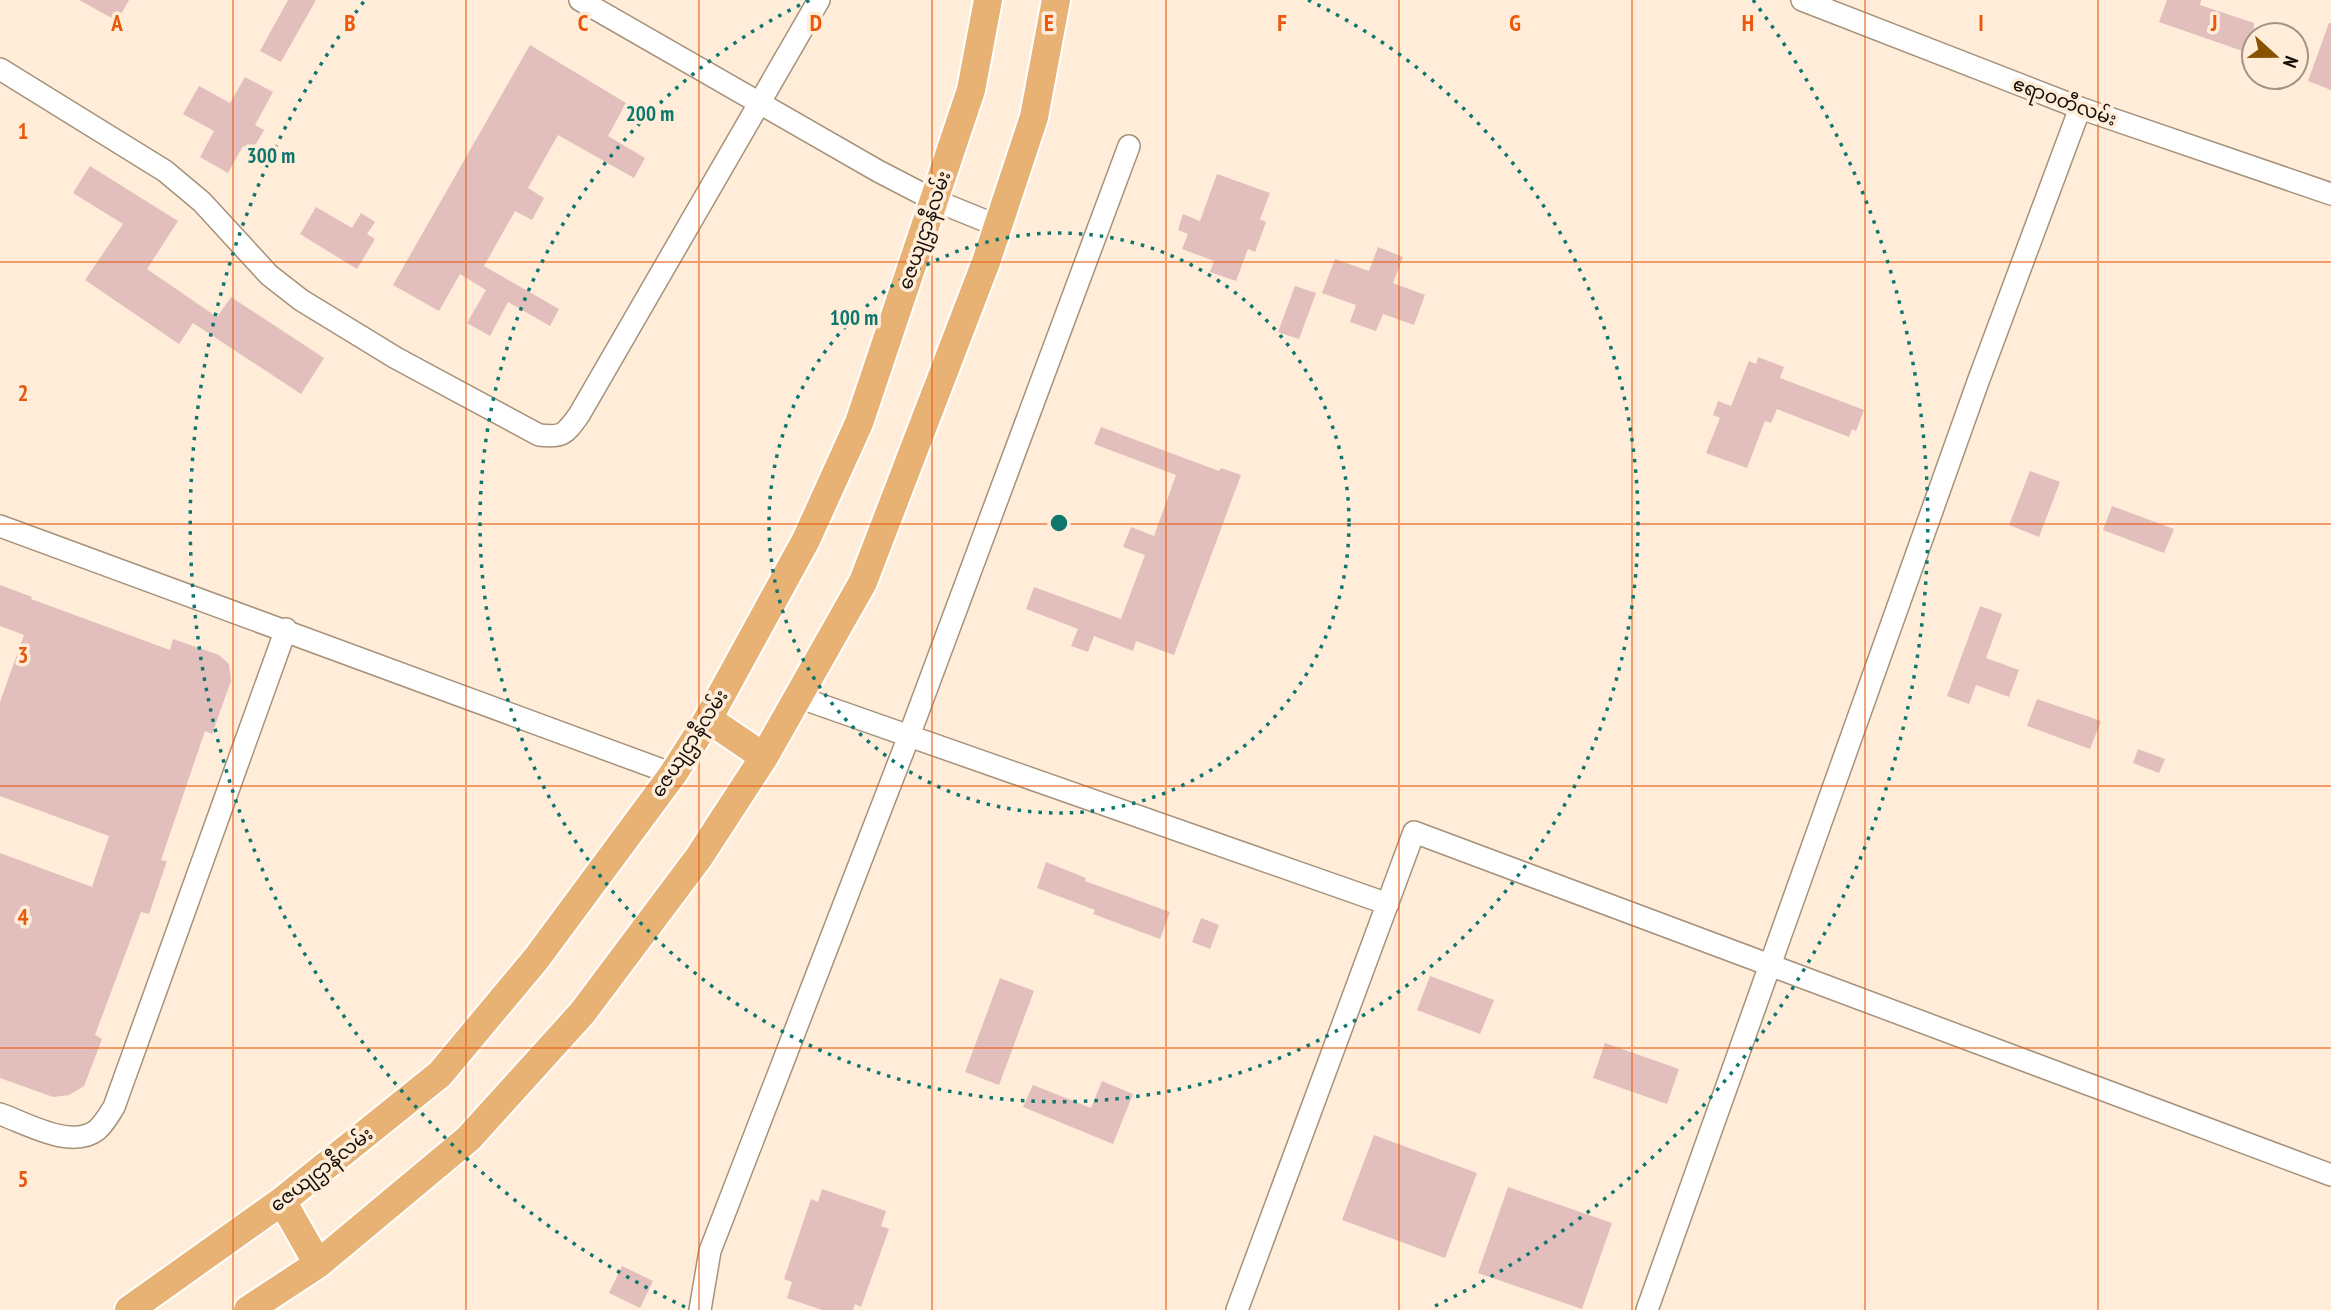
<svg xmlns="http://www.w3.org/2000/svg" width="2331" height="1310" viewBox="0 0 2331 1310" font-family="'PT Sans Narrow','Noto Sans Myanmar',sans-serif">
  <rect width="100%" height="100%" fill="#ffedd9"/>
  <path fill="#e2bebc" d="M 79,0 L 129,0 L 117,21 Z
    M 288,0 L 316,0 L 281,62 L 260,51 Z
    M 2167,0 L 2201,0 L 2200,5 L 2254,23 L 2254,55 L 2159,22 Z
    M 2329,23 L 2331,23 L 2331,90 L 2308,81 Z
    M 530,45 L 626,103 L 608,136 L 645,158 L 634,178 L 558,135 L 528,188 L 544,198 L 532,220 L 515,211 L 484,266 L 559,309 L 550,326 L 508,302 L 490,336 L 467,323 L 486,290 L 460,274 L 439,311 L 393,285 Z
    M 245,77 L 273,92 L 255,125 L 264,130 L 252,151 L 243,146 L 228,173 L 200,157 L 214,131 L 183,114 L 199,86 L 230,103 Z
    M 90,166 L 178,221 L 147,269 L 217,317 L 231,297 L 324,358 L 301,394 L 193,323 L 179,344 L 85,280 L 123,224 L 73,193 Z
    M 1217,174 L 1270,193 L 1260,219 L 1266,222 L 1255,252 L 1248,249 L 1236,281 L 1210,272 L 1214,261 L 1182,249 L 1188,234 L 1178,230 L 1183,214 L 1200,221 Z
    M 316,207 L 352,228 L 361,213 L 375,222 L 367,234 L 375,239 L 357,269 L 300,234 Z
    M 1378,247 L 1403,257 L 1393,283 L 1425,295 L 1414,325 L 1383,314 L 1376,331 L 1350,322 L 1356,305 L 1322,293 L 1335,259 L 1369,271 Z
    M 1295,286 L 1316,293 L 1299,339 L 1278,332 Z
    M 1758,357 L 1784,367 L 1780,378 L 1864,410 L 1856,431 L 1852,429 L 1849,437 L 1777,409 L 1771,423 L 1765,421 L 1747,468 L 1706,453 L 1720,418 L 1713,415 L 1718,401 L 1731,406 L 1749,361 L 1756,364 Z
    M 1101,427 L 1219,471 L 1221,468 L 1241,475 L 1174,655 L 1136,641 L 1133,651 L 1094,636 L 1088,652 L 1071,646 L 1078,629 L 1026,609 L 1034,587 L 1121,619 L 1145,555 L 1123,547 L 1131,527 L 1154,536 L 1176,475 L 1094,444 Z
    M 2030,471 L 2060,482 L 2039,537 L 2009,525 Z
    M 2112,506 L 2174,529 L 2164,553 L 2103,530 Z
    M 0,585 L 32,597 L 31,599 L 170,650 L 173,639 L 219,655 L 229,664 L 231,681 L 212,734 L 205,731 L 161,860 L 167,861 L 149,914 L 141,912 L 95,1035 L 102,1039 L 84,1086 L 69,1095 L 53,1097 L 0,1078 L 0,853 L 92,887 L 109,836 L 0,796 L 0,702 L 24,635 L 0,626 Z
    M 1980,606 L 2002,614 L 1986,658 L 2019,670 L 2009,697 L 1976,685 L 1969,704 L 1947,696 Z
    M 2037,699 L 2101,721 L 2090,749 L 2027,726 Z
    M 2138,749 L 2165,759 L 2159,773 L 2133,763 Z
    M 1046,862 L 1086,878 L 1085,881 L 1170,912 L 1160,939 L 1093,914 L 1095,910 L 1037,888 Z
    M 1201,918 L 1219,925 L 1210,949 L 1192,942 Z
    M 1430,976 L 1494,1000 L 1480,1034 L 1417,1010 Z
    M 1000,978 L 1034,991 L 999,1085 L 965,1072 Z
    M 1605,1043 L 1679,1069 L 1667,1104 L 1593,1078 Z
    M 1102,1081 L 1133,1094 L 1113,1144 L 1023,1107 L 1033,1085 L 1091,1108 Z
    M 1374,1135 L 1477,1173 L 1445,1258 L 1342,1220 Z
    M 1508,1187 L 1612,1223 L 1582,1309 L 1478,1273 Z
    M 822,1189 L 886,1211 L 881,1226 L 889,1229 L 861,1307 L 855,1304 L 853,1310 L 822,1310 L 787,1298 L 792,1282 L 784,1279 L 811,1199 L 818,1202 Z
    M 622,1266 L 653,1281 L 640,1308 L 609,1293 Z"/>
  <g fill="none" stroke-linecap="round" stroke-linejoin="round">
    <g stroke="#a6927a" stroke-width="24">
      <path id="minor" d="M 580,0 L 878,171 L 934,200 L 998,226
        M 1802,0 L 2080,108 L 2331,194
        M 0,69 L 165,171 L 202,202 L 269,275 L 301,300 L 396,358 L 539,435 C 563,438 565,434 579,415 L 819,0
        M 0,526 L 673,774
        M 798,697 L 1388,904
        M 0,1114 C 26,1123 71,1150 97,1130 C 104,1124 109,1115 114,1107 L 286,629
        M 700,1310 L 710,1251 L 909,736 L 1129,146
        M 1237,1310 L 1414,832 L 2331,1175
        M 1647,1310 L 1979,379 L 2080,108"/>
    </g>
    <g stroke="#fff" stroke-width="32">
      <path id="major" d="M 708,719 L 764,757
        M 282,1201 L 318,1264
        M 129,1310 L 282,1201 L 440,1074 L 536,959 L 673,774 L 708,719 L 806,540 L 859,423 L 971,90 L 988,0
        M 248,1310 L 318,1264 L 469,1138 L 583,1012 L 699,857 L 764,757 L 863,582 L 986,262 L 1034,117 L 1056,0"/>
    </g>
    <use href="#minor" stroke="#fff" stroke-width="21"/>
    <use href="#major" stroke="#e7b274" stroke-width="28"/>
  </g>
  <path fill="none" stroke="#e8590c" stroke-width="2" stroke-opacity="0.55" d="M 233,0 L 233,1310M 466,0 L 466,1310M 699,0 L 699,1310M 932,0 L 932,1310M 1166,0 L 1166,1310M 1399,0 L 1399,1310M 1632,0 L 1632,1310M 1865,0 L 1865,1310M 2098,0 L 2098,1310M 0,262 L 2331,262M 0,524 L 2331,524M 0,786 L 2331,786M 0,1048 L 2331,1048"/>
  <g fill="none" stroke="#0f766e" stroke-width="3.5" stroke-dasharray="3.5 7">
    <circle cx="1059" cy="523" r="290"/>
    <path d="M1308 0A579 579 0 1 1 810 0"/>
    <path d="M685 1307A869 869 0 0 1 365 0M1753 0A869 869 0 0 1 1433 1307"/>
  </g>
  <g text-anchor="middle" stroke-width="7" stroke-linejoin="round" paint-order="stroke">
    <g font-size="19" fill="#160f07" stroke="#ffedd9">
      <text transform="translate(2065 101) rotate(20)" y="7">ဧရာဝတီလမ်း</text>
      <text transform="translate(924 230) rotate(-71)" y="7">ဇေယျဌာနီလမ်း</text>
      <text transform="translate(689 743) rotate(-57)" y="7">ဇေယျဌာနီလမ်း</text>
      <text transform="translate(321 1169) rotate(-38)" y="7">ဇေယျဌာနီလမ်း</text>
    </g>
  </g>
  <g font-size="23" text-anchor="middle" font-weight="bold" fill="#e8590c" stroke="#ffedd9" stroke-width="7" stroke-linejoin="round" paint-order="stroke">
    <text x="117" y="31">A</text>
    <text x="350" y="31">B</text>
    <text x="583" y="31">C</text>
    <text x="816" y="31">D</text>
    <text x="1049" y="31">E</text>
    <text x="1282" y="31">F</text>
    <text x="1515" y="31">G</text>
    <text x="1748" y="31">H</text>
    <text x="1981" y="31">I</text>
    <text x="2214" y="31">J</text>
    <text x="23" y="139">1</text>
    <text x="23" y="401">2</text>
    <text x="23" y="663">3</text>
    <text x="23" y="925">4</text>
    <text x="23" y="1187">5</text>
  </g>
  <circle cx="1059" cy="523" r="10" fill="#0f766e" stroke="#ffedd9" stroke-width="3.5"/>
  <g font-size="21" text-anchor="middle" font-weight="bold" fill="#0f766e" stroke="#ffedd9" stroke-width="7" stroke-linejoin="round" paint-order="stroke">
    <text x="650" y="121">200 m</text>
    <text x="271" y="163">300 m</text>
    <text x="854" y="325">100 m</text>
  </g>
  <g transform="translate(2275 56) rotate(111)"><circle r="33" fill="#ffedd9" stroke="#a29485" stroke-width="2"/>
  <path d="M0-5L12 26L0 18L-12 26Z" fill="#875300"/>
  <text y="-10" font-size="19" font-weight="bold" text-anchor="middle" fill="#160f07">N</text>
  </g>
</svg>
